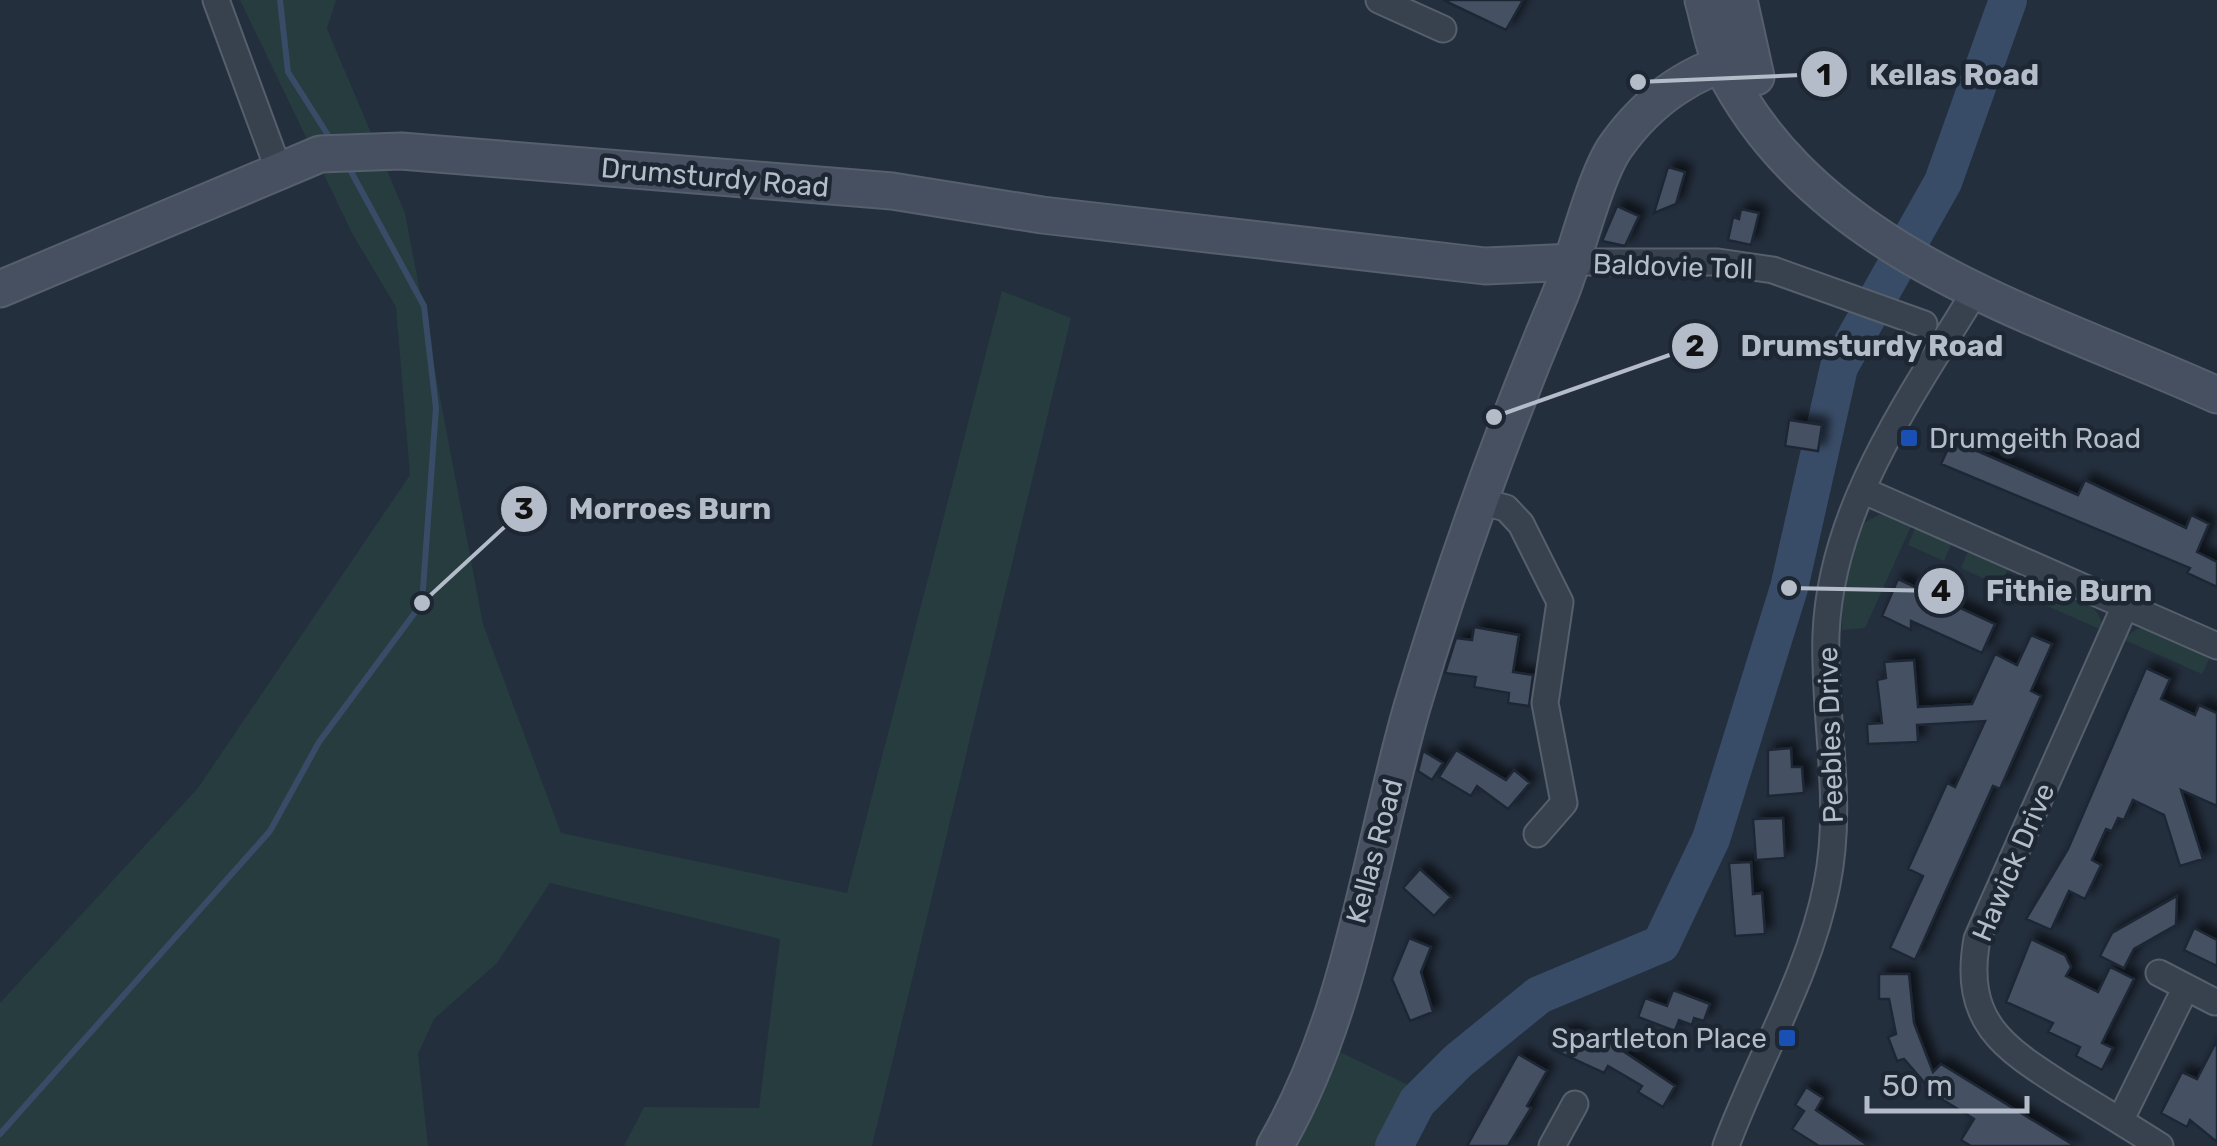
<svg xmlns="http://www.w3.org/2000/svg" width="2217" height="1146" viewBox="0 0 2217 1146" font-family="Rubik,sans-serif">
  <defs>
    <filter id="shadow"><feDropShadow dx="7" dy="-7" stdDeviation="5" flood-color="#0009"/></filter>
  </defs>
  <rect width="100%" height="100%" fill="#242f3e"/>
  <path fill="#263c3f" d="M 240,0 L 336,0 L 327,29 L 405,213 L 483,624 L 561,833 L 847,893 L 1002,291 L 1071,318 L 872,1146 L 624,1146 L 644,1107 L 759,1108 L 780,939 L 550,883 L 497,963 L 434,1019 L 418,1054 L 428,1146 L 0,1146 L 0,1003 L 198,788 L 410,475 L 396,307 L 353,235 Z
    M 1896,514 L 1913,522 L 1865,628 L 1842,630 L 1843,580 L 1864,523 L 1878,515 Z
    M 1917,524 L 1953,540 L 1944,561 L 1908,545 Z
    M 1970,547 L 2010,565 L 2000,586 L 1961,568 Z
    M 2022,571 C 2054,585 2098,593 2104,631 L 2013,591 Z
    M 2137,629 L 2154,629 L 2211,655 L 2202,674 L 2122,639 Z
    M 1336,1050 L 1435,1098 L 1415,1146 L 1293,1146 Z"/>
  <g fill="none" stroke-linecap="round" stroke-linejoin="round">
    <path stroke="#394c67" stroke-width="6" d="M 280,0 L 288,72 L 333,143
      M 0,1134 L 270,831 L 319,742 L 422,603 L 436,408 L 424,306 L 348,166"/>
    <path stroke="#394c67" stroke-width="38" d="M 1394,1146 L 1417,1102 L 1458,1061 L 1539,995 L 1661,944 L 1711,839 L 1789,588 L 1839,367 L 1943,182 L 2008,0"/>
  </g>
  <path fill="#455162" stroke="#1f2835" stroke-width="2.5" filter="url(#shadow)" d="M 1443,0 L 1523,0 L 1506,30 Z
    M 1668,167 L 1685,172 L 1676,204 L 1654,213 Z
    M 1617,206 L 1639,216 L 1625,246 L 1602,241 Z
    M 1741,209 L 1759,213 L 1751,245 L 1728,240 L 1733,217 L 1739,219 Z
    M 1789,420 L 1822,425 L 1818,451 L 1785,446 Z
    M 1952,440 L 2078,495 L 2085,480 L 2186,528 L 2191,515 L 2209,524 L 2197,552 L 2217,562 L 2217,587 L 2187,573 L 2190,568 L 1941,464 Z
    M 1898,579 L 1995,624 L 1982,653 L 1911,621 L 1911,630 L 1882,616 Z
    M 1474,627 L 1519,635 L 1513,672 L 1533,675 L 1529,706 L 1508,703 L 1509,693 L 1474,687 L 1476,677 L 1445,673 L 1456,638 L 1472,640 Z
    M 2031,635 L 2052,644 L 2031,691 L 2041,696 L 2000,789 L 1993,786 L 1915,960 L 1890,948 L 1923,876 L 1908,869 L 1947,783 L 1955,787 L 1985,721 L 1917,725 L 1918,742 L 1868,744 L 1867,724 L 1882,723 L 1877,680 L 1886,678 L 1884,662 L 1914,660 L 1918,707 L 1972,704 L 1995,654 L 2017,665 Z
    M 2146,668 L 2170,679 L 2161,699 L 2195,715 L 2199,705 L 2217,713 L 2217,806 L 2181,790 L 2203,859 L 2180,866 L 2164,815 L 2133,800 L 2124,820 L 2118,818 L 2112,831 L 2106,829 L 2092,860 L 2101,865 L 2085,899 L 2069,891 L 2051,930 L 2026,919 L 2068,849 Z
    M 1791,748 L 1792,767 L 1802,767 L 1804,793 L 1768,796 L 1768,750 Z
    M 1456,750 L 1506,780 L 1514,770 L 1530,783 L 1508,809 L 1477,786 L 1471,796 L 1439,777 Z
    M 1423,751 L 1443,763 L 1432,780 L 1418,771 Z
    M 1783,818 L 1785,858 L 1756,860 L 1753,819 Z
    M 1751,862 L 1753,894 L 1762,893 L 1765,934 L 1735,936 L 1729,863 Z
    M 1420,869 L 1451,897 L 1434,916 L 1403,888 Z
    M 2177,896 L 2176,925 L 2134,949 L 2124,968 L 2100,956 L 2112,933 Z
    M 2194,928 L 2217,940 L 2217,966 L 2184,950 Z
    M 1409,938 L 1431,947 L 1421,972 L 1433,1012 L 1410,1021 L 1392,979 Z
    M 2031,939 L 2065,955 L 2071,967 L 2066,976 L 2098,992 L 2110,967 L 2134,979 L 2102,1043 L 2113,1048 L 2102,1070 L 2076,1056 L 2080,1047 L 2048,1032 L 2053,1023 L 2006,1002 Z
    M 1879,974 L 1909,974 L 1914,1023 L 1933,1072 L 1941,1064 L 2075,1146 L 1971,1146 L 1961,1140 L 1974,1119 L 1935,1095 L 1904,1059 L 1897,1061 L 1888,1037 L 1896,1034 L 1889,999 L 1879,999 Z
    M 1673,990 L 1710,1004 L 1704,1021 L 1694,1018 L 1692,1025 L 1679,1020 L 1675,1031 L 1638,1017 L 1645,998 L 1667,1006 Z
    M 1571,1030 L 1594,1043 L 1599,1035 L 1675,1086 L 1663,1107 L 1638,1092 L 1642,1086 L 1608,1066 L 1604,1073 L 1554,1050 L 1549,1038 Z
    M 2217,1040 L 2217,1142 L 2190,1120 L 2187,1127 L 2161,1113 L 2182,1072 L 2197,1079 Z
    M 1518,1054 L 1547,1071 L 1527,1106 L 1531,1108 L 1508,1146 L 1467,1146 Z
    M 1806,1087 L 1823,1098 L 1816,1110 L 1869,1146 L 1819,1146 L 1792,1129 L 1804,1111 L 1795,1105 Z"/>
  <g fill="none" stroke-linecap="round" stroke-linejoin="round">
    <g stroke="#565f6c" stroke-width="29">
      <path id="street" d="M 216,0 L 279,171
        M 1379,0 L 1443,29
        M 1574,262 L 1718,262 L 1773,270 L 1924,324
        M 1862,490 L 2217,646
        M 1478,501 L 1506,508 L 1521,524 L 1560,602 L 1545,703 L 1564,803 L 1537,834
        M 2125,606 L 1977,939 C 1962,1023 2004,1048 2068,1089 C 2099,1108 2130,1127 2160,1146
        M 2159,973 L 2215,1002
        M 2120,1121 L 2186,987
        M 1552,1146 L 1575,1104
        M 1726,1146 C 1758,1059 1809,976 1827,884 C 1844,800 1823,718 1826,634 C 1831,506 1912,396 1976,290"/>
    </g>
    <g stroke="#565f6c" stroke-width="39">
      <path id="secondary" d="M 1703,0 C 1709,21 1713,46 1722,66 C 1816,256 2038,314 2217,395
        M 1739,0 L 1756,77
        M 0,289 L 320,154 L 401,151 L 892,191 L 1042,215 L 1485,266 L 1574,262
        M 1275,1146 C 1352,1014 1370,853 1412,707 C 1454,566 1503,430 1560,295 C 1576,256 1595,175 1616,146 C 1650,98 1693,70 1750,55"/>
    </g>
    <use href="#street" stroke="#38414e" stroke-width="25"/>
    <use href="#secondary" stroke="#465061" stroke-width="35"/>
  </g>
  <g fill="#1a4fb4" stroke="#1d2633" stroke-width="4">
    <rect x="1899" y="428" width="20" height="20" rx="5"/>
    <rect x="1777" y="1028" width="20" height="20" rx="5"/>
  </g>
  <g text-anchor="middle" stroke-width="9" stroke-linejoin="round" paint-order="stroke">
    <g font-size="28" fill="#b4bcc9" stroke="#1d2633">
      <text transform="translate(715 177) rotate(5)" y="10">Drumsturdy Road</text>
      <text transform="translate(1673 266) rotate(2)" y="10">Baldovie Toll</text>
      <text transform="translate(1830 735) rotate(-92)" y="10">Peebles Drive</text>
      <text transform="translate(1374 851) rotate(-75)" y="10">Kellas Road</text>
      <text transform="translate(2013 862) rotate(-67)" y="10">Hawick Drive</text>
    </g>
    <g font-size="28" fill="#b4bcc9" stroke="#1d2633" text-anchor="start">
      <text x="1929" y="448">Drumgeith Road</text>
      <text x="1767" y="1048" text-anchor="end">Spartleton Place</text>
    </g>
  </g>
  <path fill="none" stroke="#b4bcc9" stroke-width="4" d="M1638 82L1824 74M1494 417L1695 346M422 603L524 509M1789 588L1941 591"/>
  <g fill="#b4bcc9" stroke="#1d2633" stroke-width="4">
    <circle cx="1638" cy="82" r="10"/>
    <circle cx="1494" cy="417" r="10"/>
    <circle cx="422" cy="603" r="10"/>
    <circle cx="1789" cy="588" r="10"/>
    <circle cx="1824" cy="74" r="25"/>
    <circle cx="1695" cy="346" r="25"/>
    <circle cx="524" cy="509" r="25"/>
    <circle cx="1941" cy="591" r="25"/>
  </g>
  <g font-size="30" text-anchor="middle" font-weight="bold" fill="#111">
    <text x="1824" y="85">1</text>
    <text x="1695" y="356">2</text>
    <text x="524" y="519">3</text>
    <text x="1941" y="601">4</text>
  </g>
  <g font-size="30" text-anchor="middle" font-weight="bold" fill="#b4bcc9" stroke="#1d2633" stroke-width="9" stroke-linejoin="round" paint-order="stroke">
    <text x="1954" y="85">Kellas Road</text>
    <text x="1872" y="356">Drumsturdy Road</text>
    <text x="670" y="519">Morroes Burn</text>
    <text x="2069" y="601">Fithie Burn</text>
  </g>
  <path d="M1867 1096v15h160v-15" fill="none" stroke="#b4bcc9" stroke-width="5"/>
  <text x="1882" y="1096" font-size="30" fill="#b4bcc9" stroke="#1d2633" stroke-width="8" paint-order="stroke">50 m</text>
</svg>
